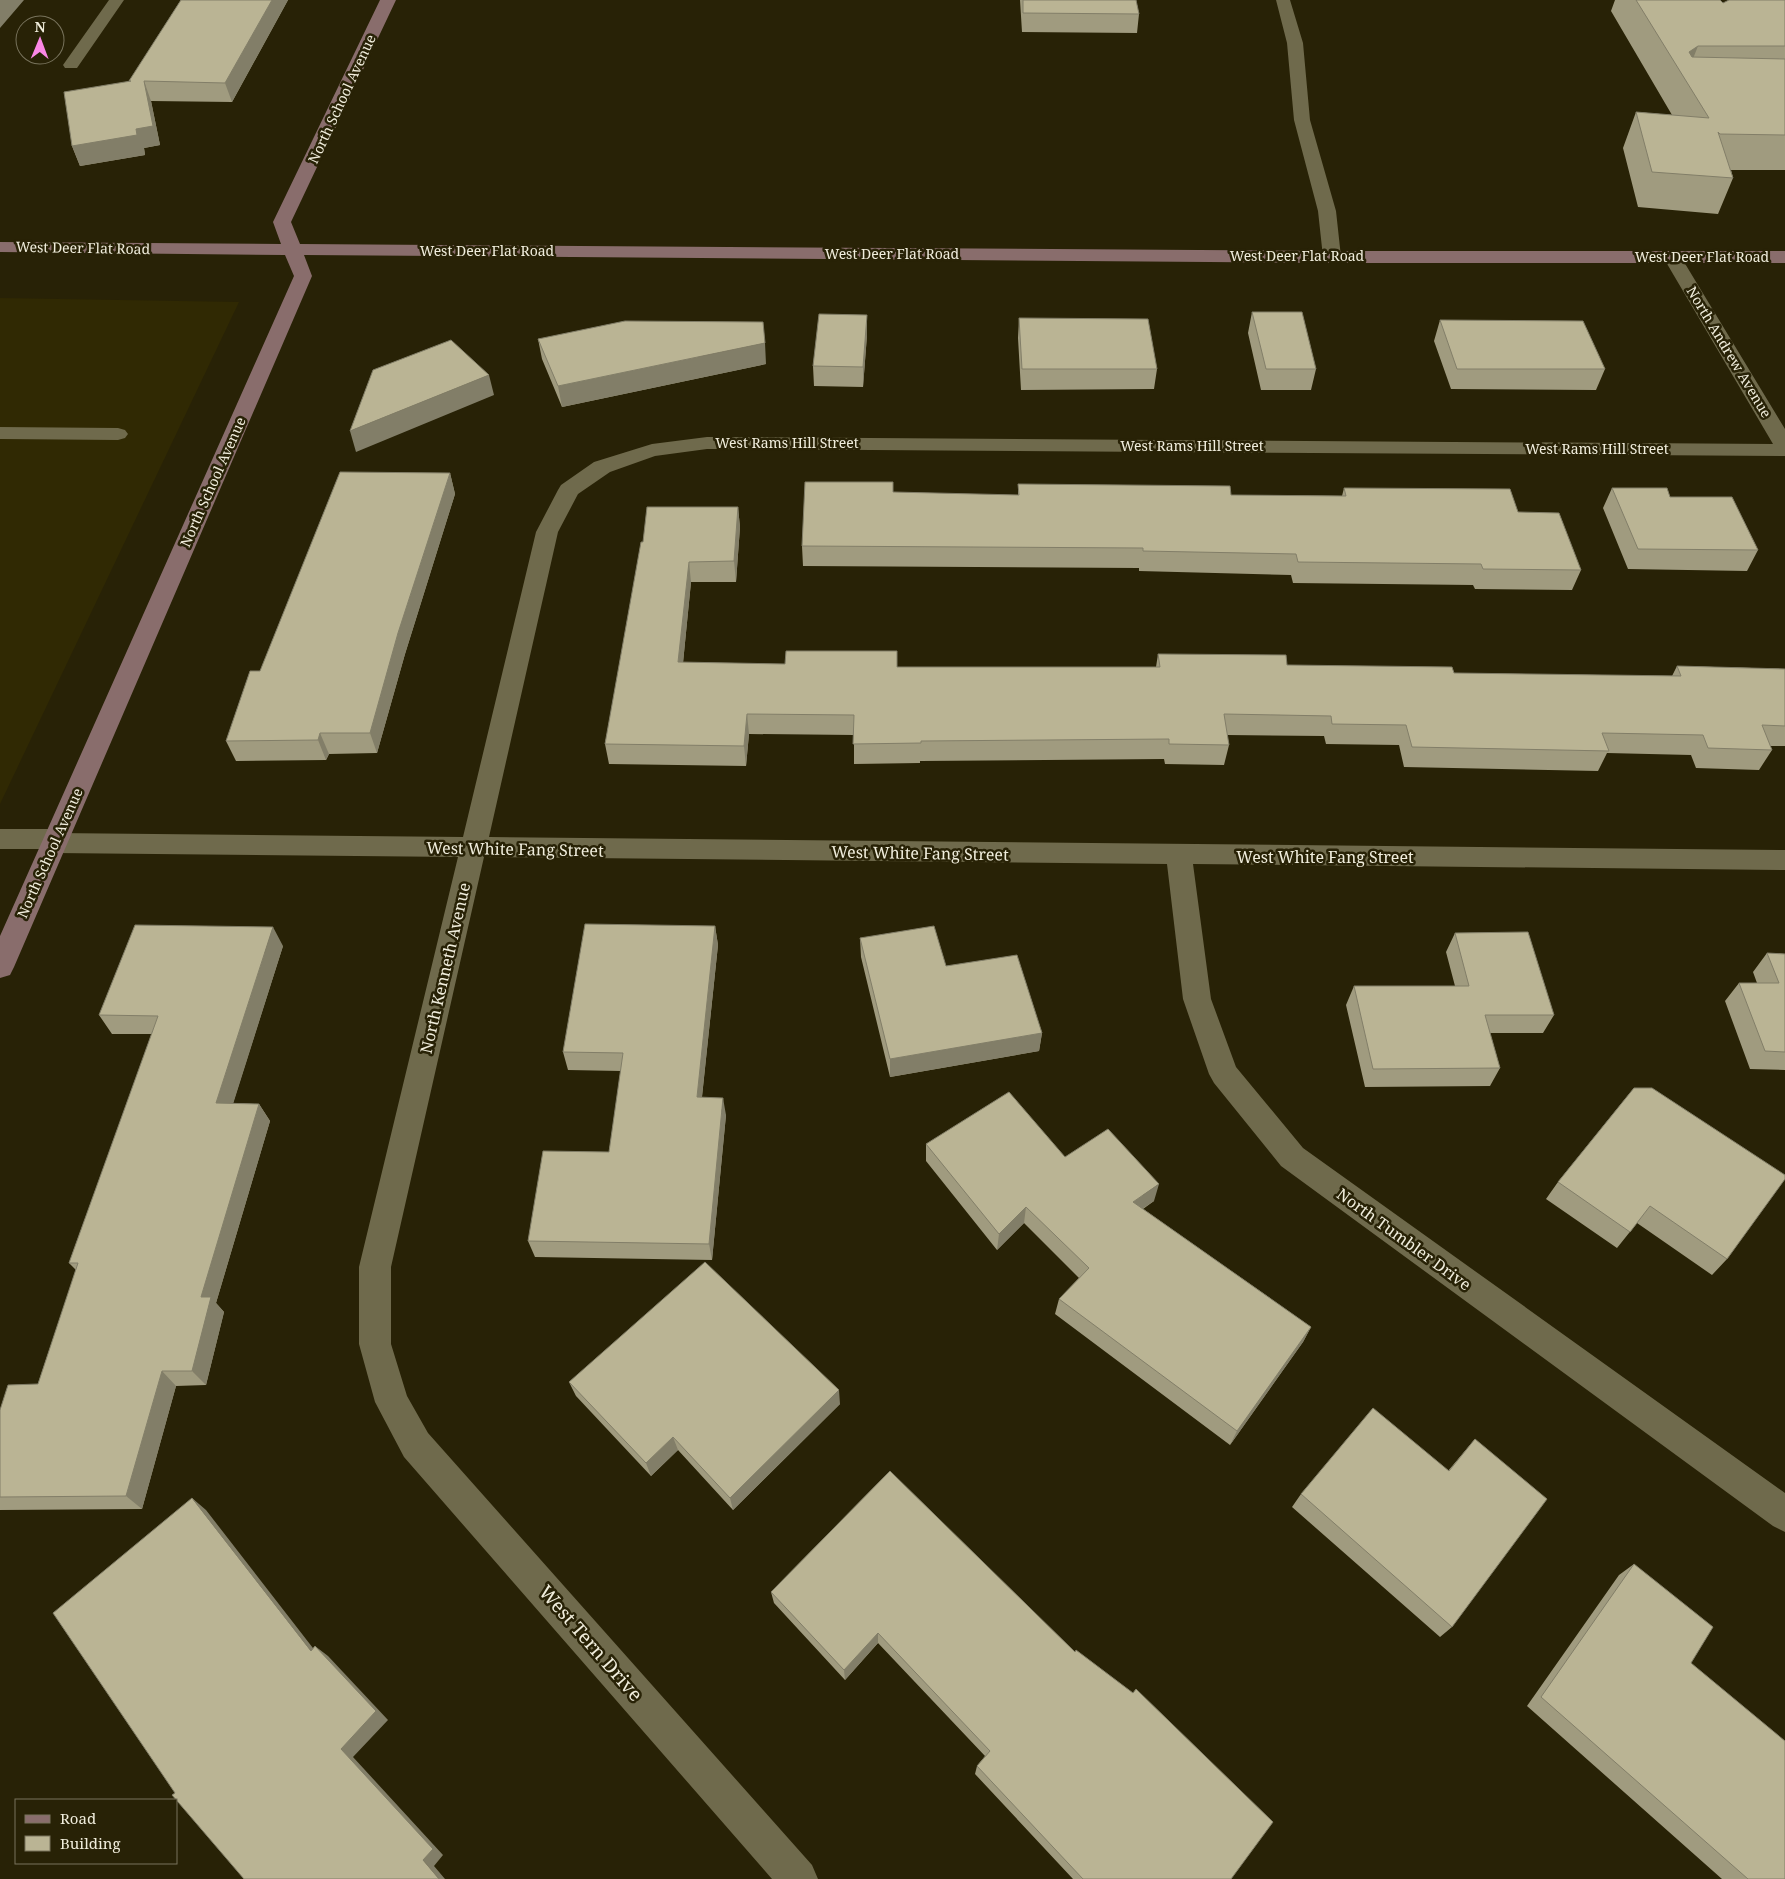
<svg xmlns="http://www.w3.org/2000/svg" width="1785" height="1879" viewBox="0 0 1785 1879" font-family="'Noto Serif',serif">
  <rect width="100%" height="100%" fill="#282206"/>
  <path fill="#302903" d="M 0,298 L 239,302 L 0,804 Z"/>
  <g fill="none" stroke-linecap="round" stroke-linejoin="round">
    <path fill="#6f6a4c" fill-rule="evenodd" d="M 0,427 L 118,428 L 125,430 L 128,434 L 125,438 L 118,440 L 0,439 Z
      M 0,829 L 56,829 L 65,832 L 69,839 L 65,846 L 56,849 L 0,849 Z"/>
    <path fill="#6f6a4c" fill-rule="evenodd" d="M 109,0 L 124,0 L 77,68 L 65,68 L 63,65 Z
      M 1276,0 L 1290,0 L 1303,43 L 1310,120 L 1336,211 L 1341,257 L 1339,261 L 1325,261 L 1323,257 L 1318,211 L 1294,120 L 1287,43 Z
      M 1672,251 L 1679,253 L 1681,257 L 1785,429 L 1785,456 L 707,449 L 655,456 L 610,472 L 578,494 L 558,532 L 489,837 L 1785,850 L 1785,870 L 1193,864 L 1211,999 L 1236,1067 L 1303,1148 L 1785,1493 L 1785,1532 L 1773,1526 L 1281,1166 L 1214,1083 L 1209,1074 L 1183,999 L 1167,864 L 484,857 L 391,1267 L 391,1344 L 407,1396 L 428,1433 L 812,1865 L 818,1879 L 772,1879 L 404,1457 L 375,1402 L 359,1344 L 359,1267 L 458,857 L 54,853 L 45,850 L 41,843 L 45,836 L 54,833 L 463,837 L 536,532 L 558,490 L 561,485 L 594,462 L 652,444 L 707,437 L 1773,444 L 1663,257 L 1665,253 Z"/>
    <path fill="#896d6c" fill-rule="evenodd" d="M 380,0 L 396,0 L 291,222 L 300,244 L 1332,251 L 1785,251 L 1785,263 L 1332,263 L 304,255 L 312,276 L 14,967 L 10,975 L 0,978 L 0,936 L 294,276 L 285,255 L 0,252 L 0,242 L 281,244 L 273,222 Z"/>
  </g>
  <path fill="#a09b7f" d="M 181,0 L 288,0 L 232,102 L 151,101 L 160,145 L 144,148 L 145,155 L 80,166 L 72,146 L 129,82 Z
    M 1020,0 L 1136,0 L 1139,14 L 1137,33 L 1022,32 Z
    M 1615,0 L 1720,0 L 1723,3 L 1785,0 L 1785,170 L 1731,170 L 1733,178 L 1718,214 L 1638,207 L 1623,148 L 1636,112 L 1672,115 L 1611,11 Z
    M 1252,312 L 1316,369 L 1311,390 L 1261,390 L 1248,333 Z
    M 867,315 L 867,335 L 863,387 L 814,386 L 813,366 Z
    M 1019,318 L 1157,369 L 1154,389 L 1021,390 L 1018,338 Z
    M 1440,320 L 1605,369 L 1596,390 L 1451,389 L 1434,341 Z
    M 538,339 L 766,364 L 562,407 L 542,359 Z
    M 450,473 L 455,494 L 405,654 L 377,753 L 329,754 L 326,760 L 236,761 L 226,741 L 260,671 Z
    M 1018,484 L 1231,495 L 1342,496 L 1344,488 L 1518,512 L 1581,570 L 1572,590 L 1475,589 L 1473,585 L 1293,583 L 1291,575 L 1139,571 L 1139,568 L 803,566 L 802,546 L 1018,495 Z
    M 1612,488 L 1670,497 L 1758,550 L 1747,571 L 1628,569 L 1603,508 Z
    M 738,507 L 740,527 L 736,582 L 691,582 L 683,663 L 897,667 L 1156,667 L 1158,654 L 1287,665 L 1454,673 L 1672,676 L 1677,666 L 1785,669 L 1785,746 L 1770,746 L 1772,750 L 1759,770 L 1696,768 L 1691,755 L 1607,753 L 1598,771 L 1404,767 L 1399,745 L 1326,744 L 1324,736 L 1227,735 L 1229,745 L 1224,765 L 1165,764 L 1164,759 L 920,761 L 920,763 L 854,764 L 854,735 L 749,734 L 746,766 L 609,764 L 605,744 L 643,542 Z
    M 715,926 L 718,945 L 702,1097 L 726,1115 L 712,1260 L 535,1257 L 528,1241 L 609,1152 L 621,1071 L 568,1070 L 563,1052 Z
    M 1455,933 L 1554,1015 L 1543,1033 L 1490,1033 L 1500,1068 L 1490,1086 L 1365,1087 L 1346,1005 L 1354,986 L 1455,986 L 1446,952 Z
    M 860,938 L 946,966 L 1042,1033 L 1039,1051 L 890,1077 L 861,957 Z
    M 283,946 L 233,1103 L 259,1104 L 270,1121 L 216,1303 L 224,1312 L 206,1385 L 176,1386 L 142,1509 L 0,1510 L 0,1410 L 38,1384 L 76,1270 L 69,1263 L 152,1034 L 112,1034 L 99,1015 Z
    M 1767,953 L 1785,954 L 1785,1070 L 1750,1069 L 1725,1001 L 1739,983 L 1757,983 L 1753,972 Z
    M 1634,1088 L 1727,1259 L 1712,1275 L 1637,1223 L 1617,1248 L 1546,1199 L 1558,1182 Z
    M 926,1144 L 1065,1157 L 1154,1201 L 1143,1209 L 1311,1327 L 1303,1342 L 1230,1445 L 1055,1314 L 1059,1299 L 1079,1278 L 1024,1223 L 997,1250 L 926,1161 Z
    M 569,1382 L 840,1404 L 733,1510 L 678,1450 L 651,1476 L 576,1396 Z
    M 1475,1439 L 1452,1627 L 1440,1637 L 1292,1507 L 1301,1494 L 1448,1471 Z
    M 890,1471 L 1231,1879 L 1073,1879 L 975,1774 L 977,1766 L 985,1756 L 878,1643 L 845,1680 L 774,1603 L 771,1592 Z
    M 1634,1564 L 1691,1663 L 1785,1879 L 1722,1879 L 1527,1706 L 1619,1575 Z"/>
  <path fill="#827e68" d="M 0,0 L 24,0 L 0,28 Z
    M 272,0 L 288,0 L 232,102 L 225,83 Z
    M 1698,46 L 1685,79 L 1689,52 Z
    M 144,81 L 151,101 L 160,145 L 144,148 L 145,155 L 80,166 L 72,146 L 136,129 Z
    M 867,315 L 867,335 L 863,387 L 863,367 Z
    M 765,343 L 766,364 L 562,407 L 558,386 Z
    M 489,375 L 494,395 L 356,452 L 350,431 Z
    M 450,473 L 455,494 L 405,654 L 377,753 L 370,733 L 398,633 Z
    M 738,507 L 740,527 L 736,582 L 734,561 Z
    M 689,562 L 691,582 L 681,683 L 678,662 Z
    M 747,714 L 749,734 L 746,766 L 744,746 Z
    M 320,733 L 329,754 L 326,760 L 318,740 Z
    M 715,926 L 718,945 L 700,1115 L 697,1097 Z
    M 273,927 L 283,946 L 228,1120 L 216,1103 Z
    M 1042,1033 L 1039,1051 L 890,1077 L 890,1059 Z
    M 723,1098 L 726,1115 L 712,1260 L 709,1244 Z
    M 259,1104 L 270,1121 L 216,1303 L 224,1312 L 206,1385 L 192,1371 L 201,1297 Z
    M 1159,1184 L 1154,1201 L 1128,1218 L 1133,1202 Z
    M 1026,1207 L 1024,1223 L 997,1250 L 999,1234 Z
    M 1311,1327 L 1303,1342 L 1230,1445 L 1237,1431 Z
    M 162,1371 L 176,1386 L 142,1509 L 126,1496 Z
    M 839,1390 L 840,1404 L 733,1510 L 730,1498 Z
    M 673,1437 L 678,1450 L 651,1476 L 646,1463 Z
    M 192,1498 L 206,1510 L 323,1661 L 311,1651 Z
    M 878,1633 L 878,1643 L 845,1680 L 844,1670 Z
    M 315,1646 L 328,1656 L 388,1720 L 353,1757 L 443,1855 L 434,1866 L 445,1879 L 439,1879 L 423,1860 L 341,1749 Z"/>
  <path fill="#bab494" stroke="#827e68" d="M 181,0 L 272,0 L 225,83 L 144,81 L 153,126 L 136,129 L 137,135 L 72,146 L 64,92 L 131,81 L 129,81 Z
    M 1023,0 L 1136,0 L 1139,14 L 1023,13 Z
    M 1636,0 L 1720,0 L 1723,3 L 1729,0 L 1785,0 L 1785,46 L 1698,46 L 1689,52 L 1692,57 L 1785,59 L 1785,135 L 1720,134 L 1718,132 L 1733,178 L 1652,172 L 1636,112 L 1709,118 Z
    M 1252,312 L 1302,312 L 1316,369 L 1266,369 Z
    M 819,314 L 867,315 L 863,367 L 813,366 Z
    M 1019,318 L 1148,319 L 1157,369 L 1022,369 Z
    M 1440,320 L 1583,321 L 1605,369 L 1457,369 Z
    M 625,321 L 763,322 L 765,343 L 558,386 L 538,339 Z
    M 451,340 L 489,375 L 350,431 L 373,370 Z
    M 340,472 L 450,473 L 398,633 L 370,733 L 320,733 L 318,740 L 226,741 L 250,671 L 260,671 Z
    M 805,482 L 893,482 L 893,492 L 1019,495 L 1018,484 L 1230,486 L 1231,495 L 1346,496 L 1344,488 L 1510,489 L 1518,512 L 1559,513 L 1581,570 L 1483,569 L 1481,564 L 1298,562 L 1296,554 L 1143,551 L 1143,548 L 802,546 Z
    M 1612,488 L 1667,488 L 1670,497 L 1732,497 L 1758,550 L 1638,549 Z
    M 647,507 L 738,507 L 734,561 L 689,562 L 678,662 L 785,664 L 786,651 L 897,651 L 897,667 L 1160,667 L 1158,654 L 1286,655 L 1287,665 L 1452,667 L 1454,673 L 1681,676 L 1677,666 L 1785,669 L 1785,726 L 1762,725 L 1772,750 L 1708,748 L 1703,735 L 1602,733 L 1609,751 L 1412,747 L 1406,725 L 1332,724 L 1331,716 L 1224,714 L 1229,745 L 1169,744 L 1169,739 L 921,741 L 921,743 L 853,744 L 854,715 L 747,714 L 744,746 L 605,744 L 641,542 L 643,542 Z
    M 585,924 L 715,926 L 697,1097 L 723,1098 L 709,1244 L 528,1241 L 543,1151 L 609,1152 L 623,1053 L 563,1052 Z
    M 135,925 L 273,927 L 216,1103 L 259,1104 L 201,1297 L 211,1297 L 192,1371 L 162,1371 L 126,1496 L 0,1497 L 0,1410 L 8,1385 L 38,1384 L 78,1263 L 69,1263 L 158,1016 L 99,1015 Z
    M 934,926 L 946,966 L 1017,955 L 1042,1033 L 890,1059 L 860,938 Z
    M 1528,932 L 1554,1015 L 1485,1015 L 1500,1068 L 1373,1069 L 1354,986 L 1469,986 L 1455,933 Z
    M 1767,953 L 1785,954 L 1785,1052 L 1765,1051 L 1739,983 L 1779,983 Z
    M 1634,1088 L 1652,1088 L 1785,1175 L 1785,1179 L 1727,1259 L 1650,1206 L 1630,1232 L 1558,1182 Z
    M 1009,1092 L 1065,1157 L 1108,1129 L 1159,1184 L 1133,1202 L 1311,1327 L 1237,1431 L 1059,1299 L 1089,1268 L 1026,1207 L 999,1234 L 926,1144 Z
    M 705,1262 L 839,1390 L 730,1498 L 673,1437 L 646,1463 L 569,1382 Z
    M 1373,1408 L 1449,1471 L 1475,1439 L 1547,1499 L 1452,1627 L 1301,1494 Z
    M 890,1471 L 1075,1652 L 1076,1650 L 1133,1693 L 1136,1689 L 1273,1822 L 1231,1879 L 1083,1879 L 977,1766 L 990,1751 L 878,1633 L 844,1670 L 771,1592 Z
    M 192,1498 L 311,1651 L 315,1646 L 376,1711 L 341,1749 L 433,1849 L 423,1860 L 439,1879 L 244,1879 L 172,1795 L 175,1793 L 53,1613 Z
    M 1634,1564 L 1713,1627 L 1691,1663 L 1785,1741 L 1785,1879 L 1748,1879 L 1541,1697 Z"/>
  <g text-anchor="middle" stroke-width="5" stroke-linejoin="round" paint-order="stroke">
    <g font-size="14" fill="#f0eddc" stroke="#282206">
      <text transform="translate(342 99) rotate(-65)" y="5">North School Avenue</text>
      <text transform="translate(83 248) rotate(1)" y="5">West Deer Flat Road</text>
      <text x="487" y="256">West Deer Flat Road</text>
      <text x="892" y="259">West Deer Flat Road</text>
      <text x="1297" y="261">West Deer Flat Road</text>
      <text x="1702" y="262">West Deer Flat Road</text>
      <text transform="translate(1729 352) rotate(59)" y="5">North Andrew Avenue</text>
      <text x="787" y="448">West Rams Hill Street</text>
      <text x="1192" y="451">West Rams Hill Street</text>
      <text x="1597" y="454">West Rams Hill Street</text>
      <text transform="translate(213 482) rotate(-66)" y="5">North School Avenue</text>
      <text transform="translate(50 853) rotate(-66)" y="5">North School Avenue</text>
    </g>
    <g font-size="16" fill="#f0eddc" stroke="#282206">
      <text transform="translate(515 849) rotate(1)" y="6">West White Fang Street</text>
      <text transform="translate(920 853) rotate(1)" y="6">West White Fang Street</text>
      <text x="1325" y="863">West White Fang Street</text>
      <text transform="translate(445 968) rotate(-77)" y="6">North Kenneth Avenue</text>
      <text transform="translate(1404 1239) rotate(36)" y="6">North Tumbler Drive</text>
    </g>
    <g font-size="19" fill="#f0eddc" stroke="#282206">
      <text transform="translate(591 1643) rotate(49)" y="7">West Tern Drive</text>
    </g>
  </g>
  <rect x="15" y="1799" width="162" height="65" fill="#282206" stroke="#78735c"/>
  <rect x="25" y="1815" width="25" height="8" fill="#896d6c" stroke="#78735c"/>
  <text x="60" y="1824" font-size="15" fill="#f0eddc">Road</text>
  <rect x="25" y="1836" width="25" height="15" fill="#bab494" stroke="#78735c"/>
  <text x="60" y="1849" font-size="15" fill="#f0eddc">Building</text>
  <g transform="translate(40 40) rotate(1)"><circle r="24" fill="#282206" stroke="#78735c"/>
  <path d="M0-4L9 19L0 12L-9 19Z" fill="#fb87e6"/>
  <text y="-8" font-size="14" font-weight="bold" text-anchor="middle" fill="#f0eddc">N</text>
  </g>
</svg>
